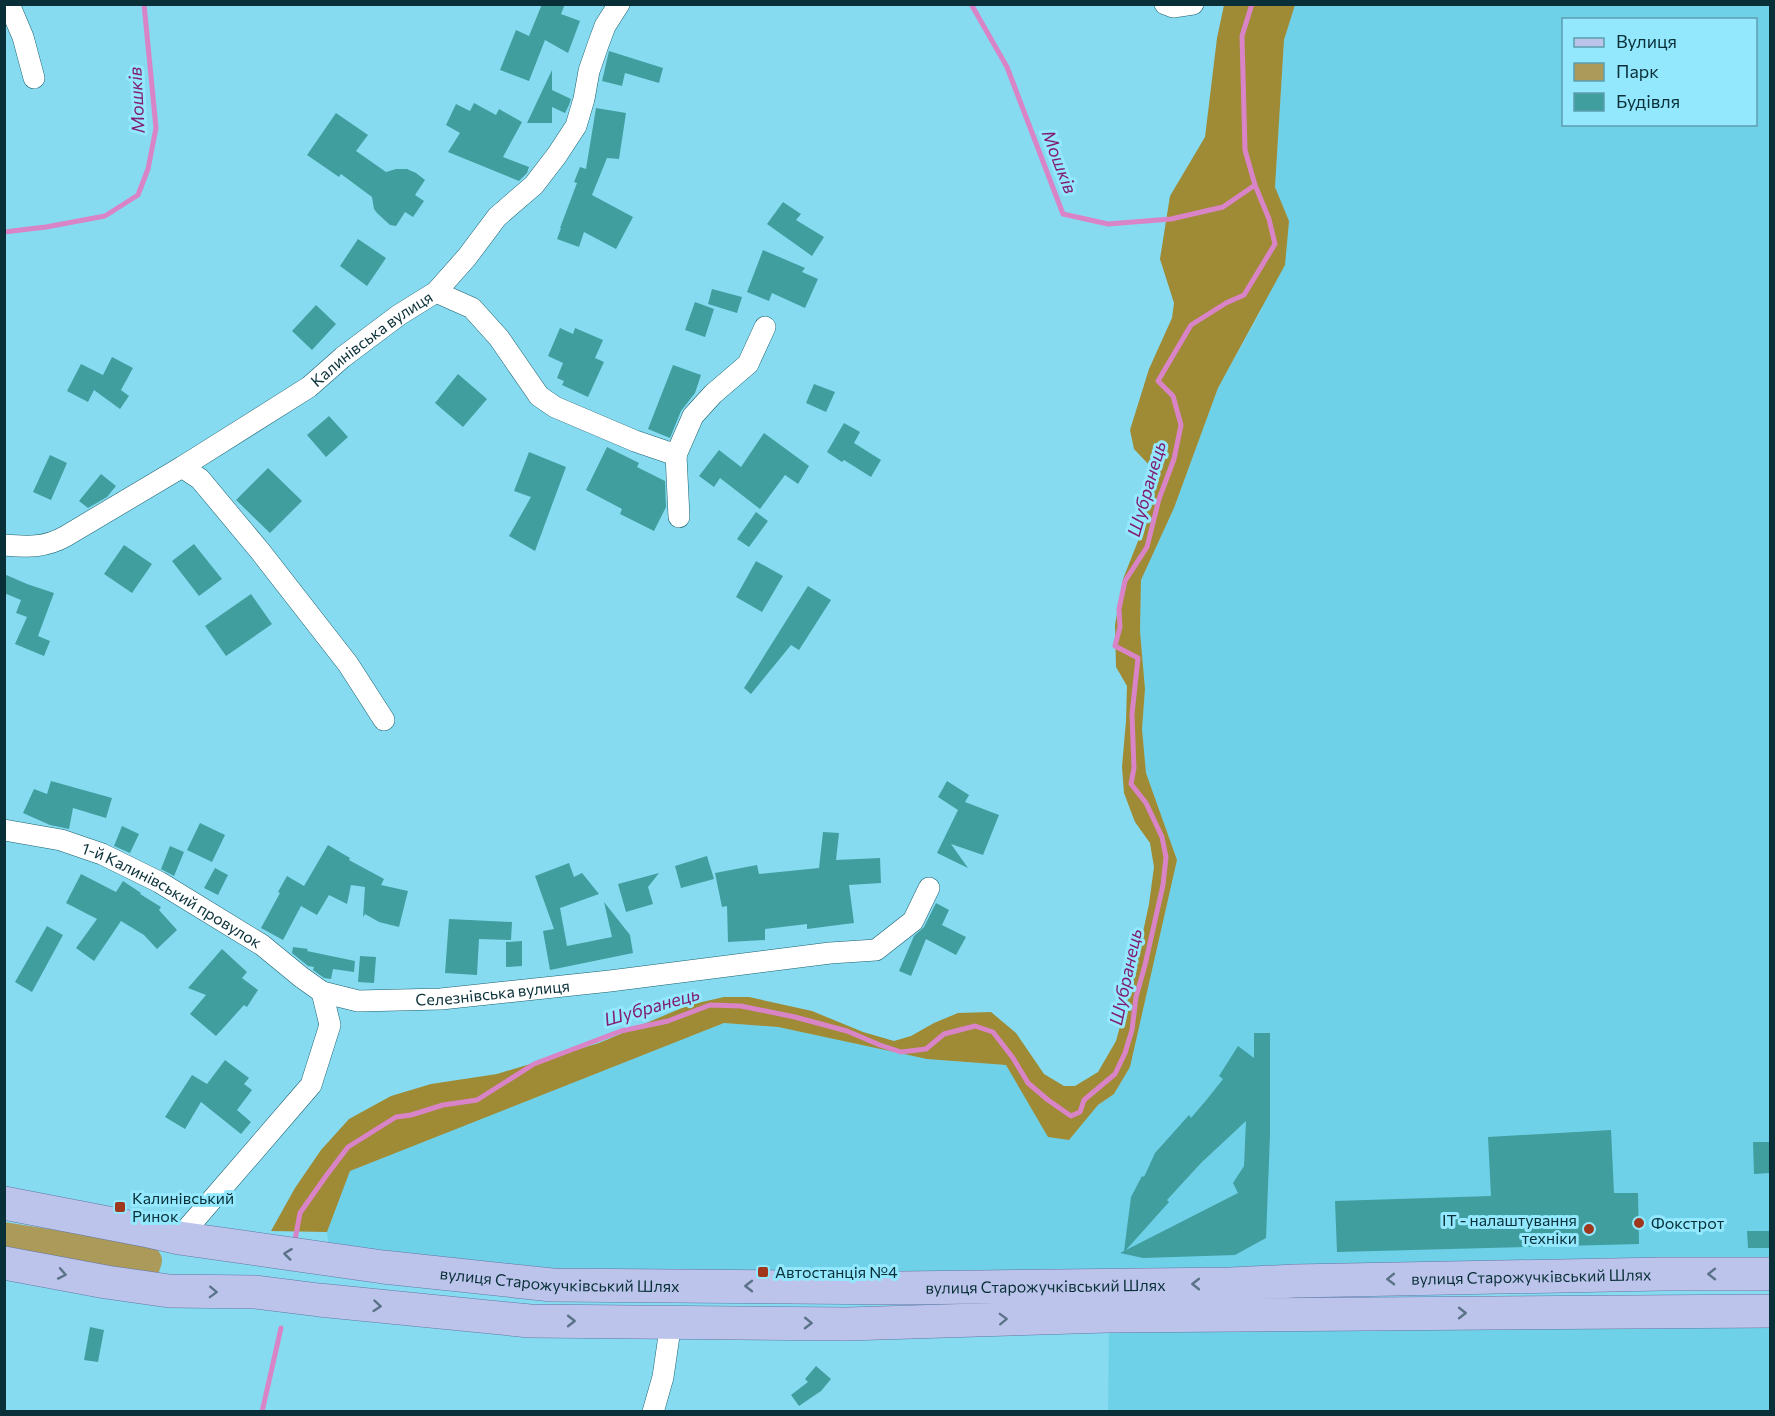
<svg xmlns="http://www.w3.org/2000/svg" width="1775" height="1416" viewBox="0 0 1775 1416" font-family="Commissioner,sans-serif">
  <rect width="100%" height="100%" fill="#86dbf0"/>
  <path fill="#6ed1e8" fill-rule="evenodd" d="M 1295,5 L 1770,5 L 1770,1290 L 331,1268 L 327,1232 L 350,1171 L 724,1023 L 778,1027 L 927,1059 L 1006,1065 L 1048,1136 L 1069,1140 L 1098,1105 L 1114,1094 L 1130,1067 L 1177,860 L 1146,773 L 1142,729 L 1145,689 L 1140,631 L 1141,580 L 1174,508 L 1218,388 L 1261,311 L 1289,221 L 1275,187 L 1284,40 ZM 1564,20 L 1756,20 L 1756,124 L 1564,124 Z
    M 1770,1314 L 1770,1411 L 1108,1412 L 1109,1323 Z"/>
  <path fill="#ab9a5a" d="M 4,1222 L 152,1245 C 164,1255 164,1260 158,1274 L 5,1259 Z"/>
  <path fill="#9f8a35" d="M 1224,5 L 1295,5 L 1284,40 L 1275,187 L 1289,221 L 1285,265 L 1218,388 L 1174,508 L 1141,580 L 1140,631 L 1145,689 L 1142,729 L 1146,773 L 1177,860 L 1130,1067 L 1114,1094 L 1098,1105 L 1069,1140 L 1048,1137 L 1006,1065 L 927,1059 L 778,1027 L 724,1023 L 350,1171 L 327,1232 L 271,1231 L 295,1188 L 321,1150 L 349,1119 L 391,1096 L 431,1084 L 497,1074 L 599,1043 L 689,1005 L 724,997 L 749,997 L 812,1011 L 863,1032 L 894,1041 L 911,1036 L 934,1023 L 958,1013 L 991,1012 L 1016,1033 L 1044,1074 L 1064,1086 L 1075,1086 L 1098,1072 L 1116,1041 L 1133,979 L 1149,904 L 1154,867 L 1150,843 L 1135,822 L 1124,793 L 1122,767 L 1126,721 L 1127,686 L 1116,667 L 1115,625 L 1123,579 L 1140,536 L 1148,500 L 1151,467 L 1134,449 L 1130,430 L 1149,369 L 1172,318 L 1174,303 L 1160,259 L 1170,196 L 1205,137 L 1217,38 Z"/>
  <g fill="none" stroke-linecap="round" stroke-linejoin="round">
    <path stroke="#d984c7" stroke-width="5" d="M 971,4 L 1007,67 L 1063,214 L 1108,224 L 1171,219 L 1223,207 L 1255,185
      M 4,232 L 46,227 L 105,216 L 138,195 L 148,169 L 156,128 L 144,4
      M 295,1240 L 300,1213 L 326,1176 L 348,1147 L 396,1117 L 411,1115 L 443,1105 L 477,1100 L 534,1064 L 621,1031 L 668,1021 L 710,1005 L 741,1006 L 795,1017 L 847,1031 L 880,1045 L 901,1052 L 926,1049 L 944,1034 L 975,1026 L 993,1032 L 1013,1058 L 1028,1083 L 1048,1100 L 1071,1116 L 1080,1112 L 1084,1100 L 1115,1074 L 1125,1053 L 1132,1030 L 1136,997 L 1145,965 L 1163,885 L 1166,857 L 1162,837 L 1146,803 L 1131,784 L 1134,768 L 1132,714 L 1138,658 L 1115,646 L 1120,627 L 1119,609 L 1125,581 L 1147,547 L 1159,499 L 1174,459 L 1181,425 L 1173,396 L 1158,381 L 1191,325 L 1226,303 L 1244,295 L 1275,244 L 1269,219 L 1255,185 L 1245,150 L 1242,36 L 1252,4
      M 262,1412 L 281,1328"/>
  </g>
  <path fill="#409e9f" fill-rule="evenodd" d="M 542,4 L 565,4 L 561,14 L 580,21 L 568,53 L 545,40 L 529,81 L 500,70 L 516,30 L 529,36 Z
    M 609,51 L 663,68 L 659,83 L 625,73 L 622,86 L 602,81 Z
    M 552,70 L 552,90 L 571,99 L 569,105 L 565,113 L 552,107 L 552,123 L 527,123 Z
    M 474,103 L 496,115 L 499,109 L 522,122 L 503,157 L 529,167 L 527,173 L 519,181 L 448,152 L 460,133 L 446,125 L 456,104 L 470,111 Z
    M 596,108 L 626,113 L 619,159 L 607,158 L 592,195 L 633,217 L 616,249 L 584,232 L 579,247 L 557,239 L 561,228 L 560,228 L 577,183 L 574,182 L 580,167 L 586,169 Z
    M 336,113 L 368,135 L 356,151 L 386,172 L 396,169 L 407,169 L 416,173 L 425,180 L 415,195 L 424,201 L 413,217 L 405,212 L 396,226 L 390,225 L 377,213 L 374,209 L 372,197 L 341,174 L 339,177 L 307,155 Z
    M 783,202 L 801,214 L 796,220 L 824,237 L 812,256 L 767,224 Z
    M 358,239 L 386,258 L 367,286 L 340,266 Z
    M 763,250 L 805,268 L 802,272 L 818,279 L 805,308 L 772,293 L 769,301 L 747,292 Z
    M 712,289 L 742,297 L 737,313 L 708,304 Z
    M 695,302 L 714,309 L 705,337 L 685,330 Z
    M 316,305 L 336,324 L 312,350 L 292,331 Z
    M 560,328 L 573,334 L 575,328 L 603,340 L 595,358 L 604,362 L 588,397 L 562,385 L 564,381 L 557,378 L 563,363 L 548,356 Z
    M 112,357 L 133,368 L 121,390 L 129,396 L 120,409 L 94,390 L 88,402 L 67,391 L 81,364 L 103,375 Z
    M 673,365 L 701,375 L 695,393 L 681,411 L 670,438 L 648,429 Z
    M 458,374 L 487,399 L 463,427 L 435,403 Z
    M 814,384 L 835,392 L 826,412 L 806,403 Z
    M 329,416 L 348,437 L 326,457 L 307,435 Z
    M 844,423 L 860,432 L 854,443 L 881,460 L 871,477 L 844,460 L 842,462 L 827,452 Z
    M 764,433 L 809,466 L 798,484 L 785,475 L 760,509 L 720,478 L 714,487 L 699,476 L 719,450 L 741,467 Z
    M 607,447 L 639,463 L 637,467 L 665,481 L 666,507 L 654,531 L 620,514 L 622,509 L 586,490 Z
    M 529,452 L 566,467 L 535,551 L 509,536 L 531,497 L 514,491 Z
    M 50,455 L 67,463 L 51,500 L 33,492 Z
    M 268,468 L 302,501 L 270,533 L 236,500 Z
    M 101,474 L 116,486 L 107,497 L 88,508 L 79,501 Z
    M 756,512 L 768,521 L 749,547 L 737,539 Z
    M 194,544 L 222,579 L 199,596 L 172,561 Z
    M 124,545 L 152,564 L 132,593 L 104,574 Z
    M 756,561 L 783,576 L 762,612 L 736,597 Z
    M 4,574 L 27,584 L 54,593 L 38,636 L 50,641 L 44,656 L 15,644 L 27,617 L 16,613 L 21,600 L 4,593 Z
    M 808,586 L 831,600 L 799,650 L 791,645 L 751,694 L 744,688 Z
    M 251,594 L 272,624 L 226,656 L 205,626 Z
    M 51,781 L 112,798 L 106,818 L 73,808 L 69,829 L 50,825 L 23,813 L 34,789 L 47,794 Z
    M 947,781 L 969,795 L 965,802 L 999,815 L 983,855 L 951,844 L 968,868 L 937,853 L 958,810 L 938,797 Z
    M 200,823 L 225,835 L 212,862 L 187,850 Z
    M 122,826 L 139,834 L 130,853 L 114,846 Z
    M 823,832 L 839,833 L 836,860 L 880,858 L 881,883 L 849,885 L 854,923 L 807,929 L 807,924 L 765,929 L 765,940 L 728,942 L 727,906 L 722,907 L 715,873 L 757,865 L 759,874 L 819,868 Z
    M 328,845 L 350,858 L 349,860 L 384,879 L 381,885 L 408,891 L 399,927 L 379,922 L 365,914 L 363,917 L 365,887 L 351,885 L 347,904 L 329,895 L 317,915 L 301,906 L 283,940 L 261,928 L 280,893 L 278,892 L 287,876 L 304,886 Z
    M 170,846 L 184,852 L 174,876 L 161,869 Z
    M 707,856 L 714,879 L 681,888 L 675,866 Z
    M 569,863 L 574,877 L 582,873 L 599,894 L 560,908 L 567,946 L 612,937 L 604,902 L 630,935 L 633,953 L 550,970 L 543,931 L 554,929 L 535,876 Z
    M 215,868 L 228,875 L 218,895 L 204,888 Z
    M 659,873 L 648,887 L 653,904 L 626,912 L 618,884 Z
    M 81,874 L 116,892 L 123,881 L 141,893 L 140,894 L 161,907 L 159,910 L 177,930 L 157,949 L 144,935 L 121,921 L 94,961 L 76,948 L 97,919 L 66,903 Z
    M 936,903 L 949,910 L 942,925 L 966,937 L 956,955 L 926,939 L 911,976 L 899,971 L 914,936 L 924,927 Z
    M 449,919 L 512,922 L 511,940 L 479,939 L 477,975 L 445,973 Z
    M 47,926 L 63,935 L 32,992 L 15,982 Z
    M 522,941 L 522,966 L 506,967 L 506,942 Z
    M 293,947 L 308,949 L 307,951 L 355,961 L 354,972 L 333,969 L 331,979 L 324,978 L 313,970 L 314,967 L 308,966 L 292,953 Z
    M 222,949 L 247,972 L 242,978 L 258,990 L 247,1007 L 244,1005 L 216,1036 L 190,1014 L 206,995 L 188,988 Z
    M 360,956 L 376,957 L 374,983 L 358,982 Z
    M 1254,1033 L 1270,1033 L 1270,1135 L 1266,1238 L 1235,1255 L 1143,1258 L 1120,1253 L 1124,1251 L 1131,1197 L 1142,1176 L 1144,1177 L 1155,1153 L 1189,1115 L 1191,1118 L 1208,1098 L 1223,1079 L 1219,1076 L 1238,1046 L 1254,1058 ZM 1246,1121 L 1244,1166 L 1233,1183 L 1238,1193 L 1126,1250 L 1169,1202 L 1167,1200 L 1201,1163 Z
    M 225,1060 L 249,1078 L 244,1084 L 252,1090 L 237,1110 L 251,1122 L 241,1134 L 201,1102 L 185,1129 L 165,1117 L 192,1075 L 207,1084 Z
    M 1611,1130 L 1614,1193 L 1638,1193 L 1639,1244 L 1337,1252 L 1335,1201 L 1491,1196 L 1488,1137 Z
    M 1753,1142 L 1770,1142 L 1770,1173 L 1754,1174 Z
    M 1747,1231 L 1770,1231 L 1770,1248 L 1748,1248 Z
    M 90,1327 L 104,1330 L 98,1362 L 84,1360 Z
    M 816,1366 L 831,1379 L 821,1391 L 799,1406 L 791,1395 L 808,1382 L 805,1379 Z"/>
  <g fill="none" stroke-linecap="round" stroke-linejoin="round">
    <g stroke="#1b606f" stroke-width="22">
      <g id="street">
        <path d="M 9,4 L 23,37 L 34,78"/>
        <path d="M 1165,4 L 1173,7 L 1193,4"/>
        <path d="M 436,292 L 472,308 L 499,338 L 539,396 L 555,407 L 635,441 L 676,455 L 693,416 L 713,394 L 748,364 L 765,327"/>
        <path d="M 676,455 L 679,517"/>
        <path d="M 182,467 L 200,479 L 260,551 L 348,664 L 384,720"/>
        <path id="s1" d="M 4,545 C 28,547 45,548 66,536 L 182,467 L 309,387 L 343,357 L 399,315 L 436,292 L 467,257 L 497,217 L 534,185 L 557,155 L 576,126 L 584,99 L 589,71 L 598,45 L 605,26 L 619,4"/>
        <path id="s2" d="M 4,830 L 61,840 L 102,854 L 159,882 L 262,945 L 301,977 L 322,992"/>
        <path id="s3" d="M 179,1238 L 311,1085 L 330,1025 L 322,992 L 358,1001 L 441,999 L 610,981 L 830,953 L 876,950 L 913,921 L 929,888"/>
        <path d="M 653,1412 L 663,1377 L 671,1322"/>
      </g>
    </g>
    <g stroke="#6177a4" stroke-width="34">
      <g id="primary">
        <path id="s4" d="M 4,1203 L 144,1230 L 179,1238 L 383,1267 L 552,1285 L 902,1288 L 1231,1284 L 1295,1281 L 1663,1274 L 1770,1274"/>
        <path d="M 4,1263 L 106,1282 L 169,1291 L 256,1292 L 319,1300 L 530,1321 L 847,1324 L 1107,1316 L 1770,1311"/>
      </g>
    </g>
    <use href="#street" stroke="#fff" stroke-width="21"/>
    <use href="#primary" stroke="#bdc4eb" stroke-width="33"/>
  </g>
  <defs><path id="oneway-chevron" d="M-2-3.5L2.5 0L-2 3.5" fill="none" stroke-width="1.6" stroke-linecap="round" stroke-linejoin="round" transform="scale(1.5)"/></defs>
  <g stroke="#5a7389">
    <use href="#oneway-chevron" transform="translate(288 1254) rotate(-173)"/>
    <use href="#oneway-chevron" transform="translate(62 1274) rotate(11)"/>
    <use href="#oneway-chevron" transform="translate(1712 1274) rotate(-180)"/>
    <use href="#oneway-chevron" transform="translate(1391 1279) rotate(179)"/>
    <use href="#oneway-chevron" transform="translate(1196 1284) rotate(180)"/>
    <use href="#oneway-chevron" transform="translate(749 1286) rotate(180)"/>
    <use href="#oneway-chevron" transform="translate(213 1292) rotate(2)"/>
    <use href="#oneway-chevron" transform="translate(377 1306) rotate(5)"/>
    <use href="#oneway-chevron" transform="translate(1462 1313)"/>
    <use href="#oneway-chevron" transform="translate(1003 1319) rotate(-2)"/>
    <use href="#oneway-chevron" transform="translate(571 1321)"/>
    <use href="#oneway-chevron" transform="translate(808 1323) rotate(1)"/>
  </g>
  <g fill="#9f371c" stroke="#93e8fe" stroke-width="2">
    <rect x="114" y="1201" width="12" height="12" rx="3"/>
    <circle cx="1639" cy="1223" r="6"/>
    <circle cx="1589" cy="1229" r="6"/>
    <rect x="757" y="1266" width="12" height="12" rx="3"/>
  </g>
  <g text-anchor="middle" stroke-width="6" stroke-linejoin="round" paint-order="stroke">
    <g font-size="16" fill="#093038" stroke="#93e8fe">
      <text dy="6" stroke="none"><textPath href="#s1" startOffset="428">Калинівська вулиця</textPath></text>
      <text dy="6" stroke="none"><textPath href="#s2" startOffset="182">1-й Калинівський провулок</textPath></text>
      <text dy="6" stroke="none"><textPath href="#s3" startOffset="471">Селезнівська вулиця</textPath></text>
      <text dy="6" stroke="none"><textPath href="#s4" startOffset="1534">вулиця Старожучківський Шлях</textPath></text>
      <text dy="6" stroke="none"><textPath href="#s4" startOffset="562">вулиця Старожучківський Шлях</textPath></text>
      <text dy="6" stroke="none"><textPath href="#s4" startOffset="1048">вулиця Старожучківський Шлях</textPath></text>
    </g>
    <g font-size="16" fill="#093038" stroke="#93e8fe" text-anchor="start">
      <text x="132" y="1204">Калинівський<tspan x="132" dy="18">Ринок</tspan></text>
      <text x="1577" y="1226" text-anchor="end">ІТ - налаштування<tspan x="1577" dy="18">техніки</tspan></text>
      <text x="1651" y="1229">Фокстрот</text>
      <text x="775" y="1278">Автостанція №4</text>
    </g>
    <g font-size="18" font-style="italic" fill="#811c71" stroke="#93e8fe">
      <text transform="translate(137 100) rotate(-93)" y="6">Мошків</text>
      <text transform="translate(1059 162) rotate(69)" y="6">Мошків</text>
      <text transform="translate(1147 489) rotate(-74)" y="6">Шубранець</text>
      <text transform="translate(1126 977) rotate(-78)" y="6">Шубранець</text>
      <text transform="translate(652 1007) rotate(-16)" y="6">Шубранець</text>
    </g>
  </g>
  <rect width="1775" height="1416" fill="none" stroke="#093038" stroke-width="12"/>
  <rect x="1562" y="18" width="195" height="108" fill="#93e8fe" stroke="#5c9eaf" stroke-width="1.5"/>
  <rect x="1574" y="38" width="30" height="9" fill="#bdc4eb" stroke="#5c9eaf" stroke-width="1.5"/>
  <text x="1616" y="48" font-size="18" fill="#093038">Вулиця</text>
  <rect x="1574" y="63" width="30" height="18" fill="#ab9a5a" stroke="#5c9eaf" stroke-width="1.5"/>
  <text x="1616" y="78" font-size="18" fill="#093038">Парк</text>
  <rect x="1574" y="93" width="30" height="18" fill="#409e9f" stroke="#5c9eaf" stroke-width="1.5"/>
  <text x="1616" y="108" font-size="18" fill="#093038">Будівля</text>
</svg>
